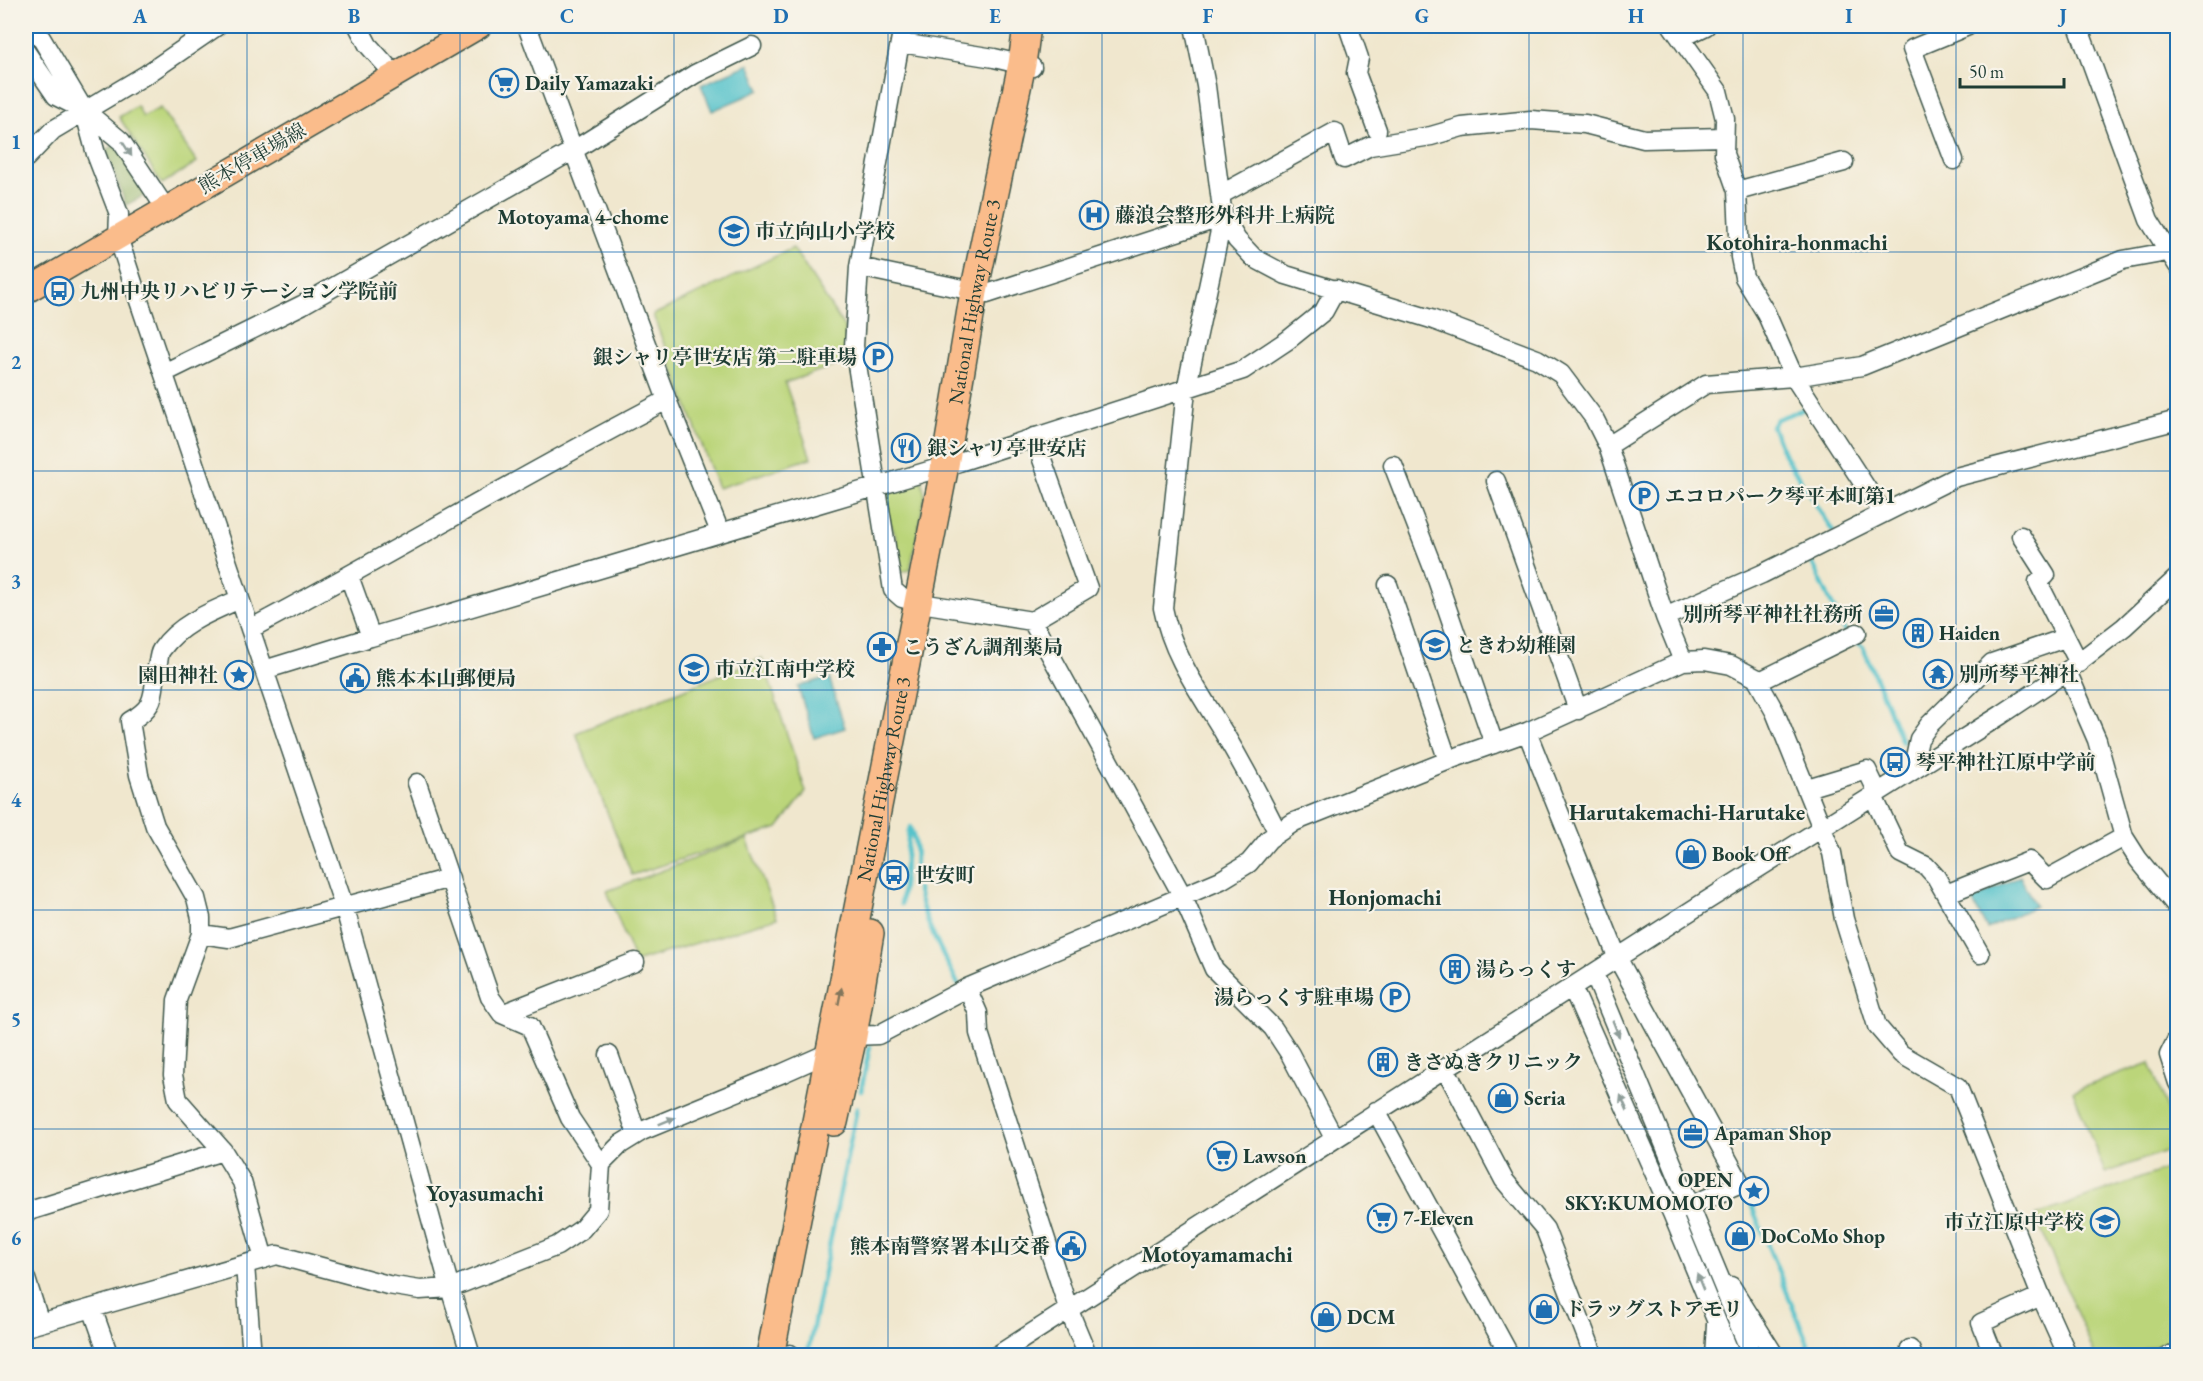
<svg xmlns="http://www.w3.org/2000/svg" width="2203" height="1381" viewBox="0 0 2203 1381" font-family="'EB Garamond','Noto Serif JP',serif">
  <rect width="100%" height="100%" fill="#f7f3e8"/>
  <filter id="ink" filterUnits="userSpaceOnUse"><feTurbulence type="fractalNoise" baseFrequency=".0167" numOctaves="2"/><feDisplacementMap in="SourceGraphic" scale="12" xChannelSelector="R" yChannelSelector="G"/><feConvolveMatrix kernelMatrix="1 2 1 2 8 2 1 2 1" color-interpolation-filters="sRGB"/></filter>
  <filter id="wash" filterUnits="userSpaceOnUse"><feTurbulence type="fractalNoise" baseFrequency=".008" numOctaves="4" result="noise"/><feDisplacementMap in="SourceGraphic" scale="24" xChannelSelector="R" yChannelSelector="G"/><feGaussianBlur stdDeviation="1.35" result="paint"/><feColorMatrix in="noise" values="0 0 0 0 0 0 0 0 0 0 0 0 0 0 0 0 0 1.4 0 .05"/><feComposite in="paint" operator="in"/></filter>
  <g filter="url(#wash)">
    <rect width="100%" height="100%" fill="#f0e7ce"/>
    <path fill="#bbd57a" stroke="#6d8957" stroke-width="1.5" d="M 137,106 L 143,117 L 160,108 L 197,162 L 162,184 L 119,117 Z
      M 793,248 L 845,328 L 847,361 L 785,383 L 811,458 L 718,488 L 653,315 Z
      M 921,478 L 925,495 L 910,570 L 902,572 L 897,569 L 893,552 L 897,539 L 887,515 L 883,495 L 888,489 Z
      M 762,658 L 806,792 L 778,828 L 632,875 L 576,733 Z
      M 747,839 L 777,918 L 635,962 L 607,891 Z
      M 2150,1063 L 2177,1139 L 2177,1147 L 2105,1173 L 2073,1091 Z
      M 2177,1165 L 2177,1345 L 2168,1341 L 2128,1355 L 2095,1355 L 2035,1216 Z"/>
    <path fill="#94b66a" stroke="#5a7a4f" stroke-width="1.5" d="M 117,144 L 149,193 L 126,205 L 106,150 Z"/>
    <path fill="#54c2cb" stroke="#3a8080" stroke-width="1.5" d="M 749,64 L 760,90 L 712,111 L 701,85 Z
      M 829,677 L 845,728 L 814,738 L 798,687 Z
      M 2020,876 L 2035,906 L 1987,929 L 1972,900 Z"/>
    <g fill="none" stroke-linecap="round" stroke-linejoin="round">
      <path stroke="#54c2cb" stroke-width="4.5" d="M 1807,408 L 1777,419 L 1772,426 L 1785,456 L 1833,531
        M 1809,556 L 1845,632
        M 1853,640 L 1863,647 L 1902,742
        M 910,827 C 919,850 914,856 916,878 C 920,916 942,951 958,984
        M 901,904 L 909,830
        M 861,1091 L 870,1046
        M 1750,1202 L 1813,1356
        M 808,1352 L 857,1108"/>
    </g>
  </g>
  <g filter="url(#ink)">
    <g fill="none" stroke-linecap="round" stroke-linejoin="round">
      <g stroke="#3e564b" stroke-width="21">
        <path id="minor" d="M 34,26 L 84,110 L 96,154 L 119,214 L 118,237 L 135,289 L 345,909 L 450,1288 L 471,1356
          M 358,26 L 368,45 L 395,75
          M 527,26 L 667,400 L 720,532
          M 903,26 L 859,267 L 854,346 L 893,590 L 902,598 L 918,602
          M 1194,26 L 1206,86 L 1223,217 L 1186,390 L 1163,608 C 1172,655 1200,693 1224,733 C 1243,765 1260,797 1277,831
          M 1348,26 L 1359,58 L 1356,73 L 1377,130
          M 1672,26 L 1718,91 L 1725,119 L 1724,154 L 1737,191 L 1740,257 L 1744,277 L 1766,313 L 1794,377 L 1882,512
          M 2078,26 L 2149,220 L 2178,266
          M 1681,38 L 1706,26
          M 901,43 L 994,58 L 1032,67
          M 26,52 L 56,96 L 84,110 L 121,141 L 166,209
          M 26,158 L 53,130 L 147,74 L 217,26
          M 1954,160 L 1912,49 L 1968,26
          M 1737,191 L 1844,162
          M 1220,195 L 1335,132 L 1344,159 L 1370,146 L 1431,136 L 1462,127 L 1531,120 L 1585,124 L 1644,139 L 1724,137
          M 1223,217 L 1237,240 L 1254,258 L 1286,275 L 1431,319 L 1537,359 L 1561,374 L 1594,418 L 1608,446 L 1665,617 L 1683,661
          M 859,267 L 987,294 L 1223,217
          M 164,373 L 302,305 L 574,150 L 695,74 L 752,46
          M 1608,446 L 1706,384 L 1794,377 L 1862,366 L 2123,260 L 2167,252
          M 1393,465 L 1433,568 L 1494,744
          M 1496,481 L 1578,710
          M 2021,536 L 2046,575 L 2038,582 L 2079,663
          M 1388,585 L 1448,761
          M 240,599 C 213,611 180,623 162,649 C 159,652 159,658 158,662 C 151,692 160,704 130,721 L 139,775 L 155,826 L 196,898 L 201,918 L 201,934 L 177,1000 L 173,1075 L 178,1100 L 223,1151 L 242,1182 L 264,1259
          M 927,604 L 1032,621 L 1088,588 L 1034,437
          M 1665,617 L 1762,574 L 1956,477 L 2178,420
          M 1032,621 L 1182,895 L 1214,969 L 1273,1028 L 1290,1054 L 1334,1138
          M 250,629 C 390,555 526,473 667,400
          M 371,637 L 959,462 L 1243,370 L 1288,340 L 1324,311 L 1336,289
          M 264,670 L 371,637 L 349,576
          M 2067,671 L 2097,740 L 2124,837 L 2138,859 L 2178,908
          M 1758,682 L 1857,633
          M 1527,732 L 1618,959 L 1741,1184 L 1672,1213
          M 1912,771 L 1919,739 L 1929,725 L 1992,663 L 2065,638
          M 1807,788 L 1867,770 L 1878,793
          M 1873,796 L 1900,853 L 1926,866 L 1936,877 L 1980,954
          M 1946,894 L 2029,861 L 2047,879 L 2124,837
          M 201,934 L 229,938 L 450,878
          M 1594,974 L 1752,1356
          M 1572,987 L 1672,1213 L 1731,1356
          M 967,988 L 978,1013 L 979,1033 L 1068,1308 L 1088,1356
          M 502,1014 L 635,962
          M 2178,1037 L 2169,1055 L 2178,1083
          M 609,1055 L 637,1134
          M 1445,1068 L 1504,1180 L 1545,1229 L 1594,1356
          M 1376,1111 L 1510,1356
          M 601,1164 L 621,1144 L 642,1131 L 783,1073 L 828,1053 L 853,1036 L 878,1035 L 967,988 L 1221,880 L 1249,863 L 1269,839 L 1294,822 L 1457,757 L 1527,732 L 1683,661 L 1704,660 L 1731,665 L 1756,678 L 1775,712 L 1832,853 L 1844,919 L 1877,1026 L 1901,1054 L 1958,1087 L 2041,1296 L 2068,1356
          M 26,1212 L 223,1151
          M 245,1265 L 252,1356
          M 26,1279 L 40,1323
          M 1731,1286 L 1775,1356
          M 92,1308 L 109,1356
          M 26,1327 L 277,1255 L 388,1285 L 420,1290 L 450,1288 L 557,1246 L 582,1229 L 598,1210 L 601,1164 L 570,1118 L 530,1026 L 502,1014 L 490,997 L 417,783
          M 1910,1349 L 1913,1356
          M 790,1354 L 790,1356
          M 996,1356 L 1703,903 L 2001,715 L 2067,671 L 2124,627 L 2178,577
          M 1714,1356 L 1716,1324
          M 1994,1356 L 1981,1323 L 2041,1296
          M 2168,1356 L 2175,1356"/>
      </g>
      <g stroke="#3e564b" stroke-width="27">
        <path id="major" d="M 26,291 L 479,26"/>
      </g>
      <g stroke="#3e564b" stroke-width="30">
        <g id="highway">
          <path d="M 834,1122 L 853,1036 L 870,933"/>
          <path id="s1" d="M 770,1356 L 945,465 L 974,292 L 1022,64 L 1027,26"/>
        </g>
      </g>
      <use href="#minor" stroke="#fff" stroke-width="18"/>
      <use href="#major" stroke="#fabc8b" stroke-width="24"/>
      <use href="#highway" stroke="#fabc8b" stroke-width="27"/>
    </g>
    <defs><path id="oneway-solid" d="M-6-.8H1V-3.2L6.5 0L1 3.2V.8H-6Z" transform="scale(1.5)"/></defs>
    <g fill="#8f9e9a">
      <use href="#oneway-solid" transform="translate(127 149) rotate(57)"/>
      <use href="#oneway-solid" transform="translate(1616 1029) rotate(68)"/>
      <use href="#oneway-solid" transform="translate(1624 1103) rotate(-114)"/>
      <use href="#oneway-solid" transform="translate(667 1121) rotate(-22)"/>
      <use href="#oneway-solid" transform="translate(1700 1282) rotate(-112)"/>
    </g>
    <use fill="#82765b" href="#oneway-solid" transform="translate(840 996) rotate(-79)"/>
  </g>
  <path fill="none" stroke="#1f6fb2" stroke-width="1.5" stroke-opacity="0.55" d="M 247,26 L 247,1356M 460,26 L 460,1356M 674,26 L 674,1356M 888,26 L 888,1356M 1102,26 L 1102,1356M 1315,26 L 1315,1356M 1529,26 L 1529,1356M 1743,26 L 1743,1356M 1956,26 L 1956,1356M 26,252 L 2178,252M 26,471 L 2178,471M 26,690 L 2178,690M 26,910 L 2178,910M 26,1129 L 2178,1129"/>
  <defs>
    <g id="supermarket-ring" transform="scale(1.5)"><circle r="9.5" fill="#f7f3e8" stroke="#1f6fb2" stroke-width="1.5"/><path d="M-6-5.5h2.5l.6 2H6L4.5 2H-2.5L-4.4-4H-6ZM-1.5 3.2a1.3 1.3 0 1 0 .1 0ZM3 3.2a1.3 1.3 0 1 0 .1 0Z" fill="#1f6fb2"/></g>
    <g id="hospital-ring" transform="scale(1.5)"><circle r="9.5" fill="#f7f3e8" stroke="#1f6fb2" stroke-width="1.5"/><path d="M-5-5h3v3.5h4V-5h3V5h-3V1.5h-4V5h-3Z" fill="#1f6fb2"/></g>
    <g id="school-ring" transform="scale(1.5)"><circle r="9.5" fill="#f7f3e8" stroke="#1f6fb2" stroke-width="1.5"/><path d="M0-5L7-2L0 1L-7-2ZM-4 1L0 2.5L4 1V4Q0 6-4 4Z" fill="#1f6fb2"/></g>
    <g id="bus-ring" transform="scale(1.5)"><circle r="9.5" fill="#f7f3e8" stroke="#1f6fb2" stroke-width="1.5"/><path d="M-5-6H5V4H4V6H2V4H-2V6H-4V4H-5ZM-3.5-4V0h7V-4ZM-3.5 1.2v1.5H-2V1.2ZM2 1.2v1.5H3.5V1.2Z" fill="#1f6fb2"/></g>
    <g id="parking-ring" transform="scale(1.5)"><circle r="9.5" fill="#f7f3e8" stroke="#1f6fb2" stroke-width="1.5"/><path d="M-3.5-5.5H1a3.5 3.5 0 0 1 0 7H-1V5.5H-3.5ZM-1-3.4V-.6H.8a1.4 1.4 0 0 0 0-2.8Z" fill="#1f6fb2"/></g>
    <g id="restaurant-ring" transform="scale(1.5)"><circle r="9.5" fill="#f7f3e8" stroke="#1f6fb2" stroke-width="1.5"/><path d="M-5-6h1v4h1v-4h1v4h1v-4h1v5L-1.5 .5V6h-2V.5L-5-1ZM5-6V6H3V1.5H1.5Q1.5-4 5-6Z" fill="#1f6fb2"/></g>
    <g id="office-ring" transform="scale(1.5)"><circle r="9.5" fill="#f7f3e8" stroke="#1f6fb2" stroke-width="1.5"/><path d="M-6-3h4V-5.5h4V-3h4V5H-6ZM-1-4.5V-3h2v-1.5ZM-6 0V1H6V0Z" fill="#1f6fb2"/></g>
    <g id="building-ring" transform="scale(1.5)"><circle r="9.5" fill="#f7f3e8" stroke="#1f6fb2" stroke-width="1.5"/><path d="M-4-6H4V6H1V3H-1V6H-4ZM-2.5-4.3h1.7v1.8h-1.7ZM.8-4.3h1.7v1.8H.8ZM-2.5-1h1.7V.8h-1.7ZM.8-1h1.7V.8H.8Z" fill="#1f6fb2"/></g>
    <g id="pharmacy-ring" transform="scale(1.5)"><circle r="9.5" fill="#f7f3e8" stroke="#1f6fb2" stroke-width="1.5"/><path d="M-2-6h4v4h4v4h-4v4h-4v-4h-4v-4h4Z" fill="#1f6fb2"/></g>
    <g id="temple-ring" transform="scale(1.5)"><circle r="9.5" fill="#f7f3e8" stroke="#1f6fb2" stroke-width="1.5"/><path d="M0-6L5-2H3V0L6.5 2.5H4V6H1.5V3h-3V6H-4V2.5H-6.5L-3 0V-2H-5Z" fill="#1f6fb2"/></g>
    <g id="sight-ring" transform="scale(1.5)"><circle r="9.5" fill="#f7f3e8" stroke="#1f6fb2" stroke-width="1.5"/><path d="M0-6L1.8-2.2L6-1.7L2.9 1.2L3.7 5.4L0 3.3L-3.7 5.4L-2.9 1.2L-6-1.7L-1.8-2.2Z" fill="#1f6fb2"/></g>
    <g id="civic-ring" transform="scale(1.5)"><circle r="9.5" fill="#f7f3e8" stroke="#1f6fb2" stroke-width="1.5"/><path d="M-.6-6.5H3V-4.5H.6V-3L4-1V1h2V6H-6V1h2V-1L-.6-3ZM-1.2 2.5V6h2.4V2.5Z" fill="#1f6fb2"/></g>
    <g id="shop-ring" transform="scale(1.5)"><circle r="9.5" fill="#f7f3e8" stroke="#1f6fb2" stroke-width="1.5"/><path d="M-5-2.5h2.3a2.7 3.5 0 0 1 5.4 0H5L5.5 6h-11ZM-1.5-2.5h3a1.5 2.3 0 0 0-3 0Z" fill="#1f6fb2"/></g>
  </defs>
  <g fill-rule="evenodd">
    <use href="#supermarket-ring" x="504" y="83"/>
    <use href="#hospital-ring" x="1094" y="215"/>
    <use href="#school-ring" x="734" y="231"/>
    <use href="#bus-ring" x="59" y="291"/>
    <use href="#parking-ring" x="878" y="357"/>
    <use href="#restaurant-ring" x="906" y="448"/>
    <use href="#parking-ring" x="1644" y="496"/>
    <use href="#office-ring" x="1884" y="614"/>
    <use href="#building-ring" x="1918" y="633"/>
    <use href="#school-ring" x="1435" y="645"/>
    <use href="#pharmacy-ring" x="882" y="647"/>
    <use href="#school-ring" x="694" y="669"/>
    <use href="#temple-ring" x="1938" y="674"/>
    <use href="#sight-ring" x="239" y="675"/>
    <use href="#civic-ring" x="355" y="678"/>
    <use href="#bus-ring" x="1895" y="762"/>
    <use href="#shop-ring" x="1691" y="854"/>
    <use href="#bus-ring" x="894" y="875"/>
    <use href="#building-ring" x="1455" y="969"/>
    <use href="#parking-ring" x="1395" y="997"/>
    <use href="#building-ring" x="1383" y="1062"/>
    <use href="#shop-ring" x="1503" y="1098"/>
    <use href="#office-ring" x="1693" y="1133"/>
    <use href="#supermarket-ring" x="1222" y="1156"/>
    <use href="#sight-ring" x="1754" y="1191"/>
    <use href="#supermarket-ring" x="1382" y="1218"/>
    <use href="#school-ring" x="2105" y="1222"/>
    <use href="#shop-ring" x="1740" y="1236"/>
    <use href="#civic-ring" x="1071" y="1246"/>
    <use href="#shop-ring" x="1544" y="1309"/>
    <use href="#shop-ring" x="1326" y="1317"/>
  </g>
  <g text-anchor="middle" stroke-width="4.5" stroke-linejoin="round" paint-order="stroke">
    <g font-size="20" font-weight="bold" fill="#1f3d34" stroke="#f7f3e8" text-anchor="start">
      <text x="525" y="90">Daily Yamazaki</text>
      <text x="1115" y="222">藤浪会整形外科井上病院</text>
      <text x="755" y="238">市立向山小学校</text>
      <text x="80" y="298">九州中央リハビリテーション学院前</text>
      <text x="857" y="364" text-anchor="end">銀シャリ亭世安店 第二駐車場</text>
      <text x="927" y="455">銀シャリ亭世安店</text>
      <text x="1665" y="503">エコロパーク琴平本町第1</text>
      <text x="1863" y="621" text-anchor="end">別所琴平神社社務所</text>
      <text x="1939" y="640">Haiden</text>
      <text x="1456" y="652">ときわ幼稚園</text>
      <text x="903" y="654">こうざん調剤薬局</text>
      <text x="715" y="676">市立江南中学校</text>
      <text x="1959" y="681">別所琴平神社</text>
      <text x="218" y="682" text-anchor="end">園田神社</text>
      <text x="376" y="685">熊本本山郵便局</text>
      <text x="1916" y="769">琴平神社江原中学前</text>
      <text x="1712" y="861">Book Off</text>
      <text x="915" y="882">世安町</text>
      <text x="1476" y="976">湯らっくす</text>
      <text x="1374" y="1004" text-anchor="end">湯らっくす駐車場</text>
      <text x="1404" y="1069">きさぬきクリニック</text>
      <text x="1524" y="1105">Seria</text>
      <text x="1714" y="1140">Apaman Shop</text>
      <text x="1243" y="1163">Lawson</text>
      <text x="1733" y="1187" text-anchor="end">OPEN<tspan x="1733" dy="23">SKY:KUMOMOTO</tspan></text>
      <text x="1403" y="1225">7-Eleven</text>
      <text x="2084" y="1229" text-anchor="end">市立江原中学校</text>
      <text x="1761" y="1243">DoCoMo Shop</text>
      <text x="1050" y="1253" text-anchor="end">熊本南警察署本山交番</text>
      <text x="1565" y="1316">ドラッグストアモリ</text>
      <text x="1347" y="1324">DCM</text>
    </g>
    <g font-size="20" fill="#1f3d34" stroke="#f7f3e8">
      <text transform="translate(252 158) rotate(-30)" y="7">熊本停車場線</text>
      <text dy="7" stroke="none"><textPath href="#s1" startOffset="1074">National Highway Route 3</textPath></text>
      <text dy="7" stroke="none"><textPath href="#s1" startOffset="588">National Highway Route 3</textPath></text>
    </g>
    <g font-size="21" font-weight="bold" fill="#1f3d34" stroke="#f7f3e8">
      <text x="583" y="224">Motoyama 4-chome</text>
    </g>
    <g font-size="22" font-weight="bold" fill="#1f3d34" stroke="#f7f3e8">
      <text x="1797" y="250">Kotohira-honmachi</text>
      <text x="1687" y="820">Harutakemachi-Harutake</text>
      <text x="1385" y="905">Honjomachi</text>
      <text x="485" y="1201">Yoyasumachi</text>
      <text x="1217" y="1262">Motoyamamachi</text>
    </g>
  </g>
  <rect width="2203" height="1381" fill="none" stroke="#f7f3e8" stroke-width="66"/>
  <path d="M1960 78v9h104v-9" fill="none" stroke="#1f3d34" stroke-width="3"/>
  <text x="1969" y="78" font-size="18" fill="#1f3d34" stroke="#f7f3e8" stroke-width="4.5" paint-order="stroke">50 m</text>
  <rect x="33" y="33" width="2137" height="1315" fill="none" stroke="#1f6fb2" stroke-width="2"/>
  <g font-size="20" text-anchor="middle" font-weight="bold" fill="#1f6fb2">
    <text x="140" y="23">A</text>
    <text x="354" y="23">B</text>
    <text x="567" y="23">C</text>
    <text x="781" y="23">D</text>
    <text x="995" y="23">E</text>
    <text x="1208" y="23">F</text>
    <text x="1422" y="23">G</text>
    <text x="1636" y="23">H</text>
    <text x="1849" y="23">I</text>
    <text x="2063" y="23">J</text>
    <text x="16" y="149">1</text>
    <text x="16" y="369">2</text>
    <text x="16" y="588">3</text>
    <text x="16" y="807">4</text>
    <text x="16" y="1026">5</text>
    <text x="16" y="1245">6</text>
  </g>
</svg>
